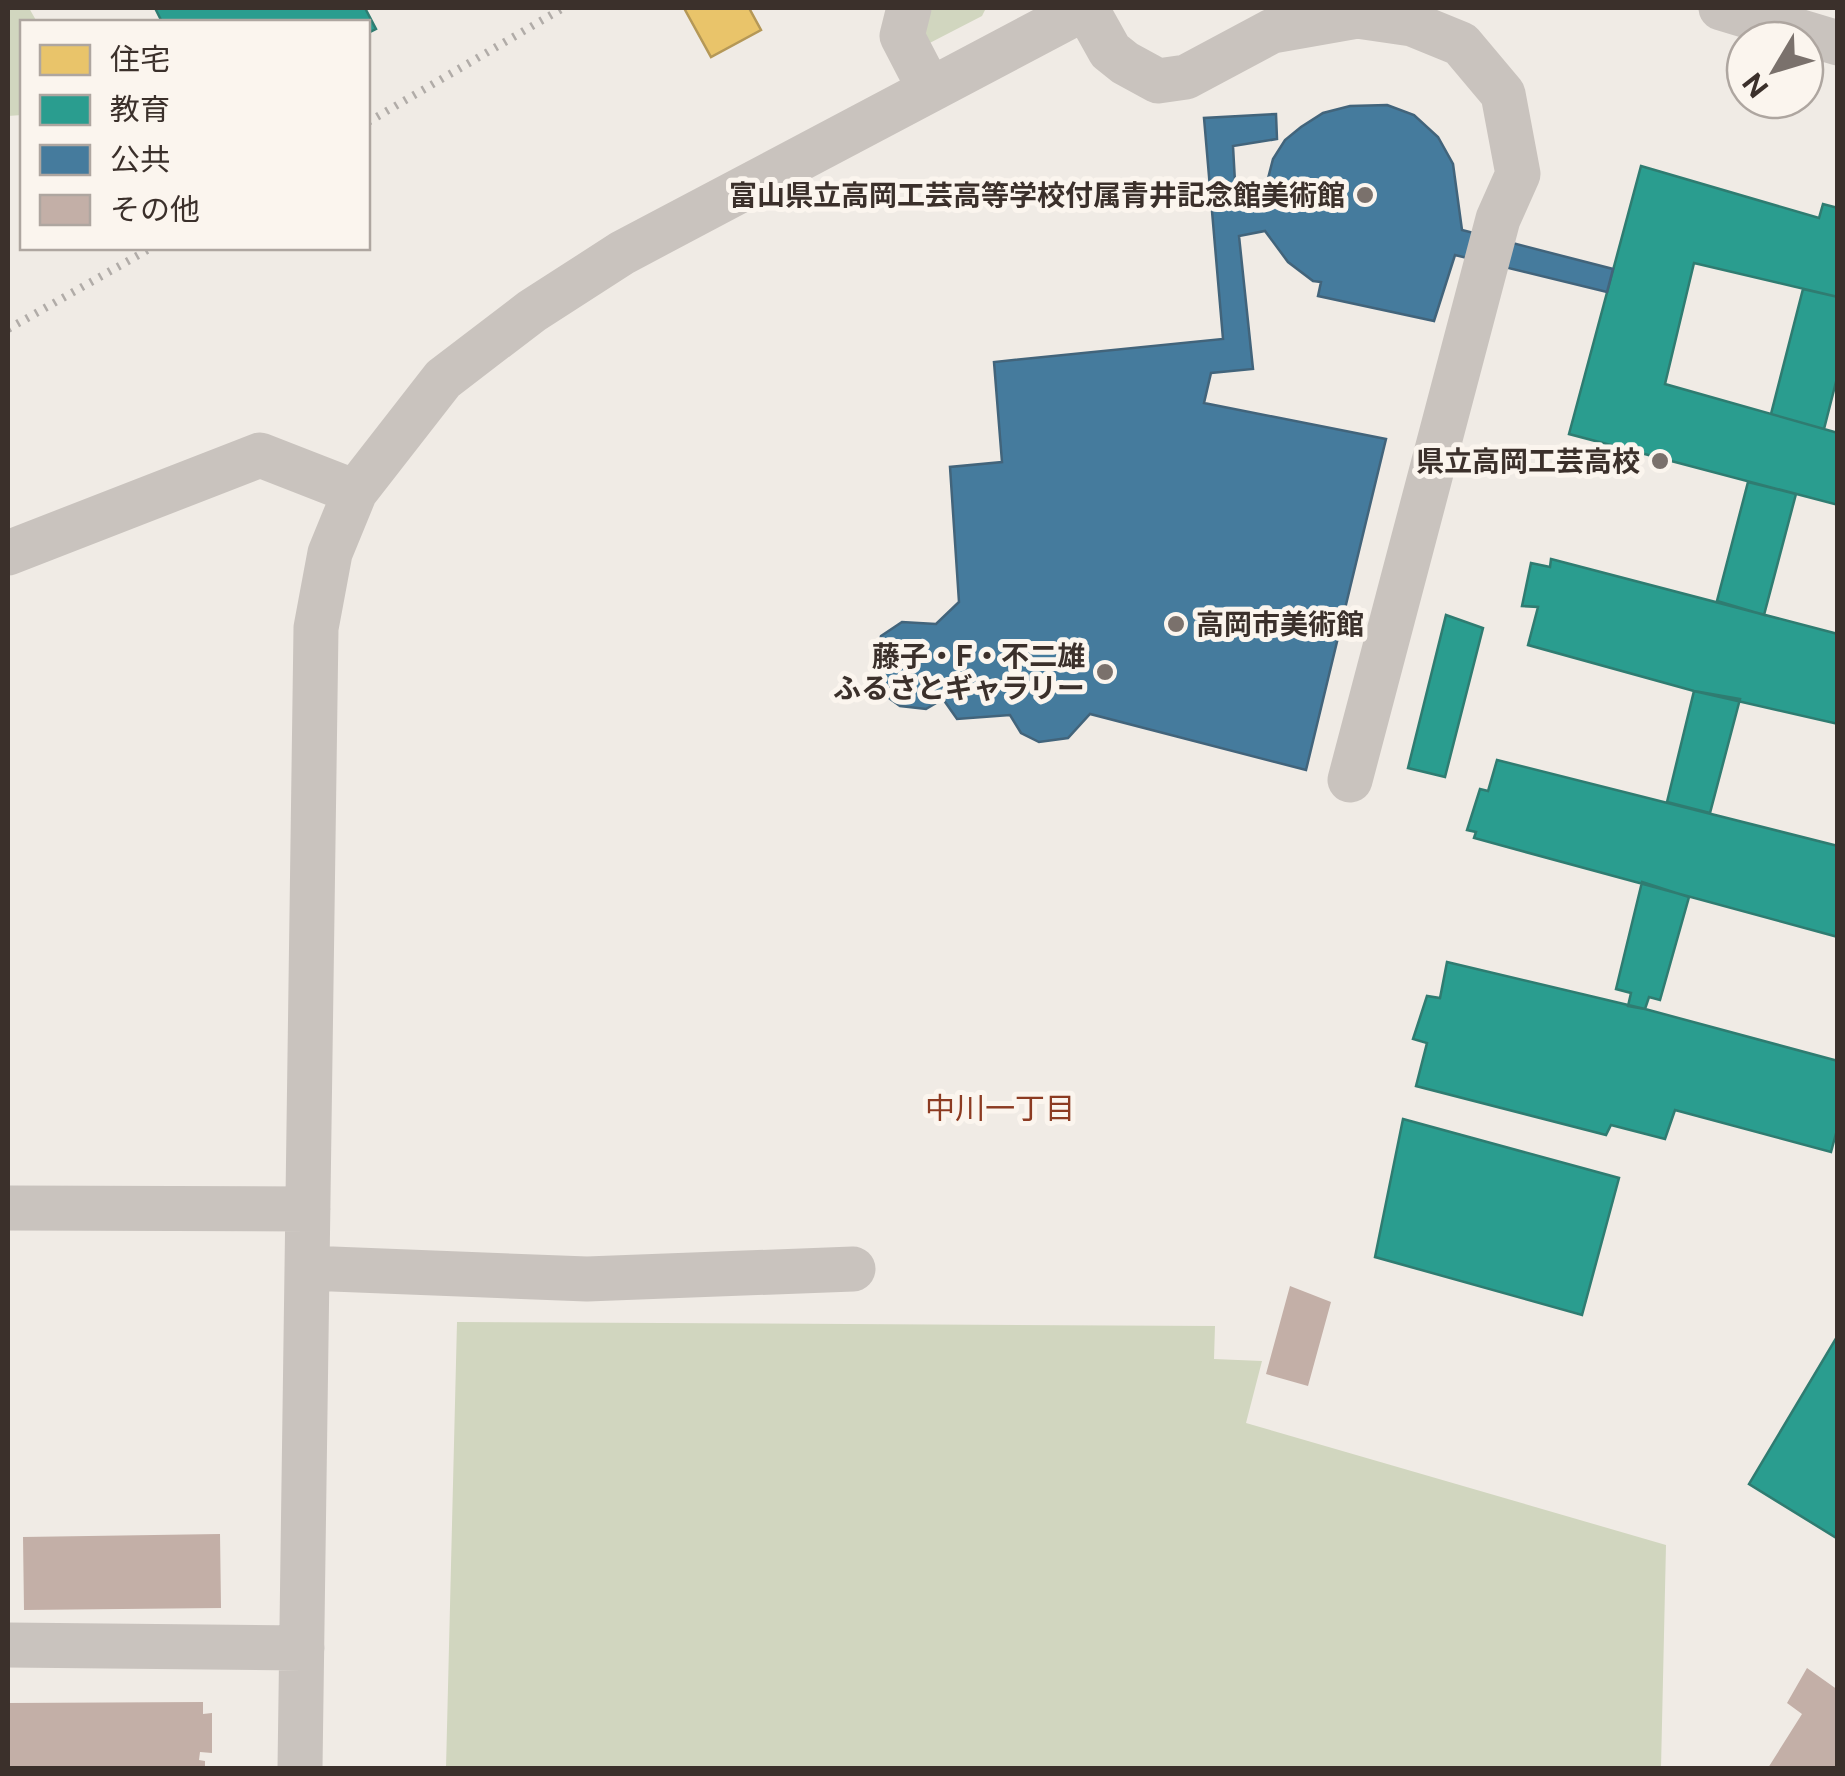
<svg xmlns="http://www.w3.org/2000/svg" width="1845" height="1776" viewBox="0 0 1845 1776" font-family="'Public Sans','Noto Sans JP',sans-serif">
  <rect width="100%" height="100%" fill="#f0ebe5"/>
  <path fill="#d1d6bf" d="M 8,8 L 29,8 L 37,22 L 22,22 L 22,115 L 8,116 Z
    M 933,8 L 986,8 L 982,16 L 920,48 L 912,22 Z
    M 457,1322 L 1215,1326 L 1214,1359 L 1262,1361 L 1246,1423 L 1666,1545 L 1661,1768 L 446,1768 Z"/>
  <path fill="#e9c46a" stroke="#b59857" stroke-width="2.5" d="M 684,8 L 749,8 L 761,30 L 711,57 Z"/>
  <path fill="#2a9d8f" stroke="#2f7c71" stroke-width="2.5" d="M 155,8 L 365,8 L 376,29 L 368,33 L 368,22 L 162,22 Z
    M 1641,166 L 1819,218 L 1823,204 L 1838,208 L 1838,297 L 1694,263 L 1665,384 L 1838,433 L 1838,505 L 1569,434 Z
    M 1803,289 L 1838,297 L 1838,374 L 1824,429 L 1771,414 Z
    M 1748,482 L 1796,494 L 1764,615 L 1717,601 Z
    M 1551,559 L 1838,634 L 1838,724 L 1694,691 L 1528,645 L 1538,607 L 1522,606 L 1531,563 L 1550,567 Z
    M 1446,615 L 1483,628 L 1445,777 L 1408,768 Z
    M 1694,691 L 1740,699 L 1710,813 L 1667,802 Z
    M 1497,760 L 1838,846 L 1838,937 L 1474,838 L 1476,832 L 1467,830 L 1480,789 L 1488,791 Z
    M 1642,882 L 1689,897 L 1660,1000 L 1649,997 L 1645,1009 L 1628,1006 L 1631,993 L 1616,989 Z
    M 1447,962 L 1645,1009 L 1838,1061 L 1838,1126 L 1831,1152 L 1675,1110 L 1665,1139 L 1611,1125 L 1606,1135 L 1416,1086 L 1427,1043 L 1413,1039 L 1427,996 L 1440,998 Z
    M 1403,1119 L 1619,1178 L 1582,1315 L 1375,1257 Z
    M 1838,1335 L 1838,1539 L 1749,1484 Z"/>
  <path fill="#457b9d" stroke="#42647b" stroke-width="2.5" d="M 1387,105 L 1414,115 L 1438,137 L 1453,164 L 1462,230 L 1613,269 L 1607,292 L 1455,255 L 1434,321 L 1318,296 L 1321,282 L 1313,281 L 1288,262 L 1265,231 L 1239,236 L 1253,369 L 1211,373 L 1204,403 L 1386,439 L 1306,770 L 1090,714 L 1068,738 L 1039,742 L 1021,733 L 1010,715 L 957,719 L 943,699 L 926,709 L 900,706 L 889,698 L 877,683 L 872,668 L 881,636 L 902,622 L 936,624 L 959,602 L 950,467 L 1002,462 L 994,362 L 1223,339 L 1204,118 L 1276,114 L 1277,139 L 1233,146 L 1236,200 L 1264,194 L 1273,159 L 1285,140 L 1301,127 L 1323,113 L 1350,106 Z"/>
  <path fill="#c3afa7" d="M 1290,1286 L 1331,1302 L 1308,1386 L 1266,1374 Z
    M 220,1534 L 221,1608 L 24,1610 L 23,1537 Z
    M 1807,1668 L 1838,1690 L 1838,1768 L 1768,1768 L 1802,1714 L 1787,1703 Z
    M 203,1702 L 203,1714 L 212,1713 L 212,1753 L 200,1752 L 199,1760 L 205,1761 L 205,1768 L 8,1768 L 8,1703 Z"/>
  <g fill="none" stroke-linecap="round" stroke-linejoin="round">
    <path stroke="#c9c3be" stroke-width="45" d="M 909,8 L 902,36 L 930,90
      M 1086,8 L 1110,51 L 1125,63 L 1158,81 L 1186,77 L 1272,31 L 1357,16 L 1412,24 L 1461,44 L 1503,94 L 1518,174 L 1498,219 L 1350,780
      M 1721,8 L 1838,43
      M 8,553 L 260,455 L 355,492
      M 8,1208 L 308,1209
      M 307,1268 L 587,1279 L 853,1269
      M 8,1645 L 302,1648
      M 300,1768 L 316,628 L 330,553 L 355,492 L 443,379 L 532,311 L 622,253 L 1085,8"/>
    <path stroke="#b1aca8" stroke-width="8" stroke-dasharray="2.5 8" stroke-linecap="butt" d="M 368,122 L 563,8
      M 8,329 L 151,248"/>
  </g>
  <g fill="#7a716c" stroke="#fbf5ee" stroke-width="4">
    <circle cx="1365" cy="195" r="10"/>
    <circle cx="1660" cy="461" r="10"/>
    <circle cx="1176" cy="624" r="10"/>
    <circle cx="1105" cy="672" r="10"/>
  </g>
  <g text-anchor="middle" stroke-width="10" stroke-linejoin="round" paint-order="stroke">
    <g font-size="28" font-weight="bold" fill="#3b302b" stroke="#fbf5ee" text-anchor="end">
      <text x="1345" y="205">富山県立高岡工芸高等学校付属青井記念館美術館</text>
      <text x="1640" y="471">県立高岡工芸高校</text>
      <text x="1196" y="634" text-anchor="start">高岡市美術館</text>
      <text x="1085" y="666">藤子・F・不二雄<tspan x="1085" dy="32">ふるさとギャラリー</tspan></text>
    </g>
    <g font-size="30" fill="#8c3b22" stroke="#fbf5ee">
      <text x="1000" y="1119">中川一丁目</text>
    </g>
  </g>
  <rect width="1845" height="1776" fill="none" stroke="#3b302b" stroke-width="20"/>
  <rect x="20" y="20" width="350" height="230" fill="#fbf5ee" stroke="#aea6a0" stroke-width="2.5"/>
  <rect x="40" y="45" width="50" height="30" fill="#e9c46a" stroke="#aea6a0" stroke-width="2.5"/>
  <text x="110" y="70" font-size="30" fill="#3b302b">住宅</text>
  <rect x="40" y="95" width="50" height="30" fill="#2a9d8f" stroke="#aea6a0" stroke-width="2.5"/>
  <text x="110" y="120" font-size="30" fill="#3b302b">教育</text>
  <rect x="40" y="145" width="50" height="30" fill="#457b9d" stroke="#aea6a0" stroke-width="2.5"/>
  <text x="110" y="170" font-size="30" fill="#3b302b">公共</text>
  <rect x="40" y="195" width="50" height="30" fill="#c3afa7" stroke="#aea6a0" stroke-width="2.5"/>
  <text x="110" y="220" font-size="30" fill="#3b302b">その他</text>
  <g transform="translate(1775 70) rotate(232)"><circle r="48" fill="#fbf5ee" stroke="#aea6a0" stroke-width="2.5"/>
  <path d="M0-8L18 38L0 25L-18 38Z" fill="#7a716c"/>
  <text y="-15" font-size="28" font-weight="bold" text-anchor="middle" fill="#3b302b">N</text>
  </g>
</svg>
